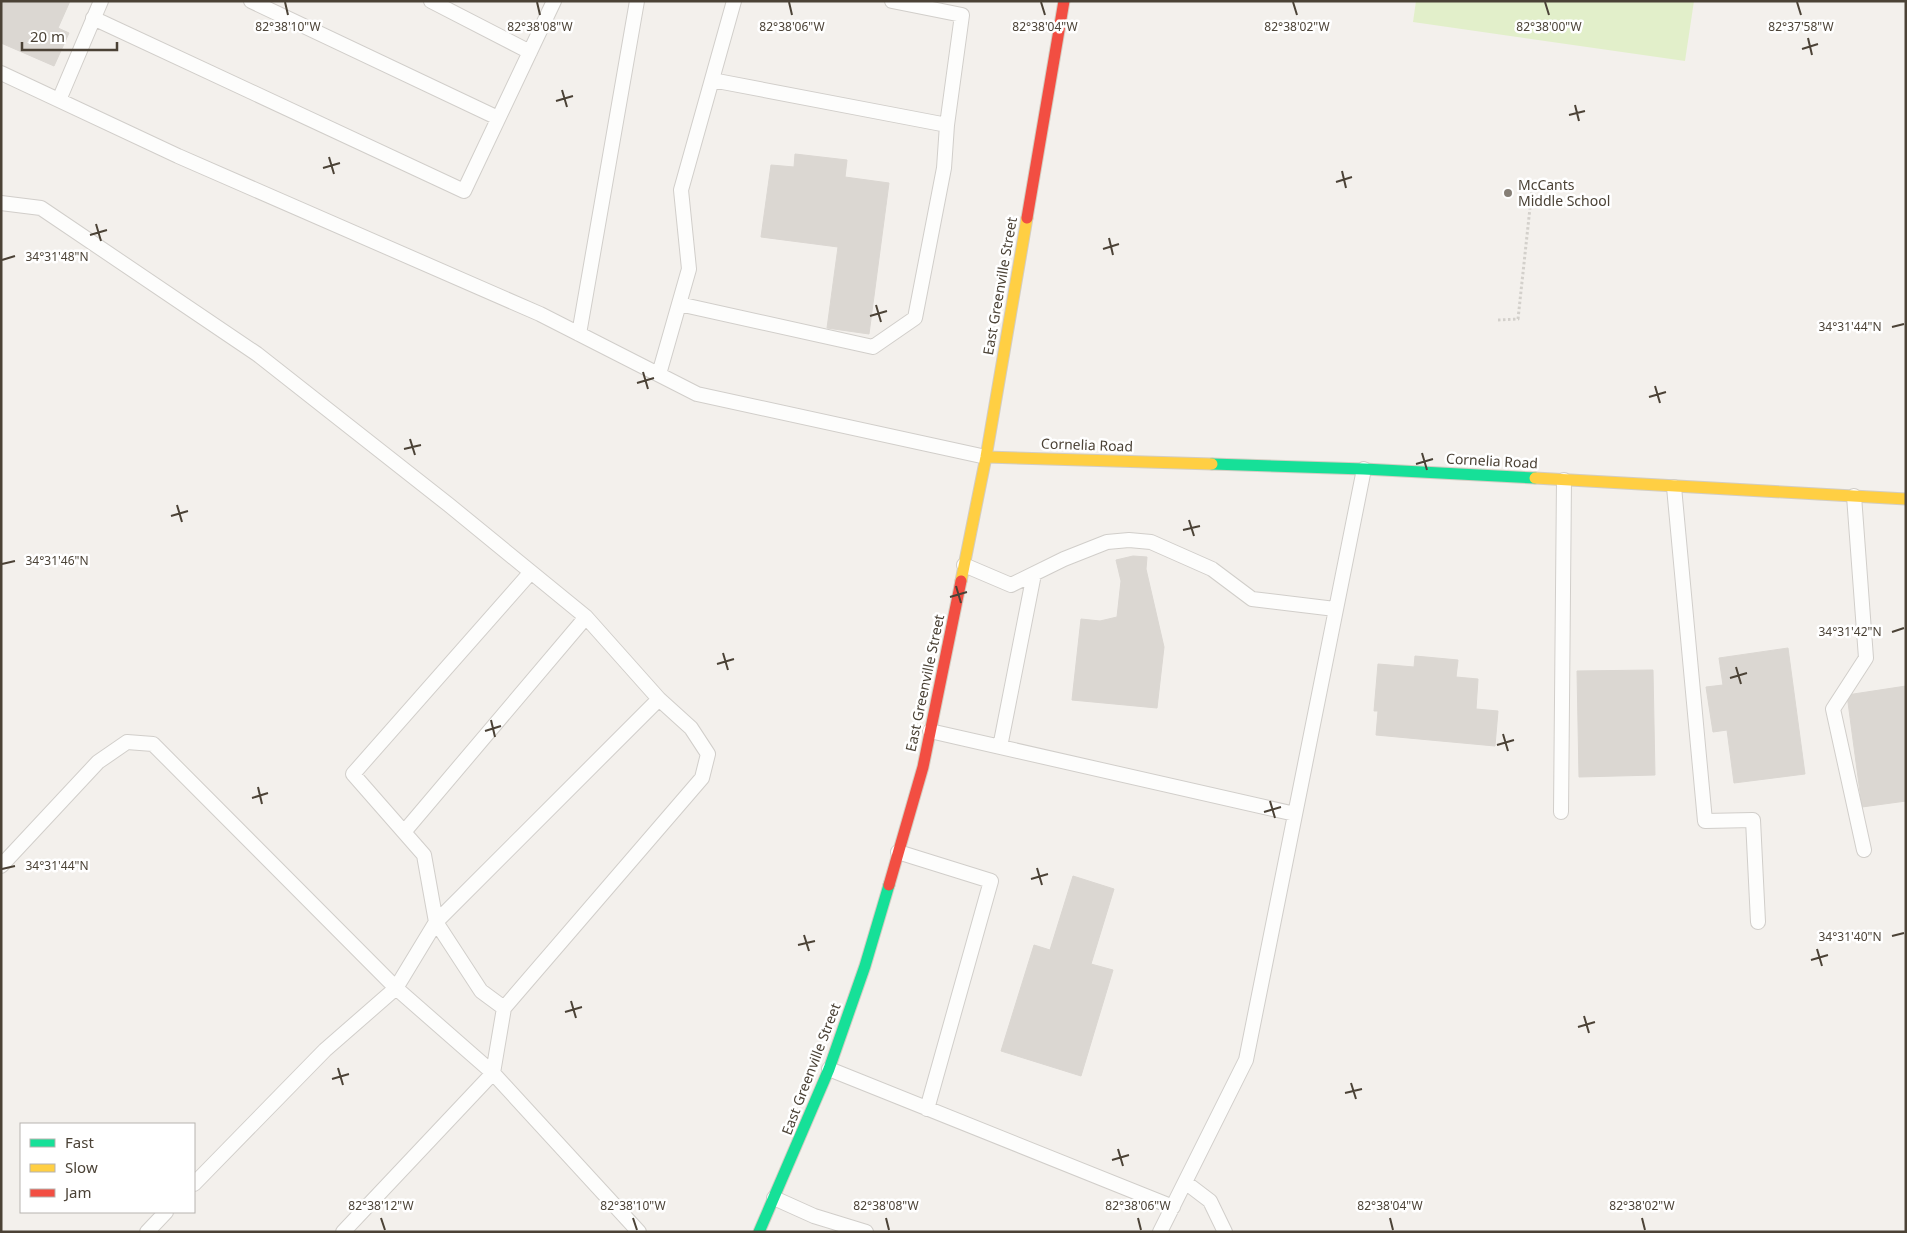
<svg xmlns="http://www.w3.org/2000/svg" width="1907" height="1233" viewBox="0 0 1907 1233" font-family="'Noto Sans',sans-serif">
  <rect width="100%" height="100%" fill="#f3f0ec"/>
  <path fill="#e2efca" d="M 1416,1 L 1694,1 L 1685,61 L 1413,22 Z"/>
  <path fill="#dbd7d2" stroke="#dbd7d2" d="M 1,1 L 70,1 L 58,28 L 69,33 L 54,66 L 1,43 Z
    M 795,154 L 847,160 L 845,177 L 889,183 L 869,334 L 827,328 L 838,247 L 761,237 L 771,165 L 794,167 Z
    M 1133,556 L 1147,557 L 1146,569 L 1164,647 L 1157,708 L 1072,700 L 1081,619 L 1100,621 L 1117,617 L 1121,581 L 1116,560 Z
    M 1788,648 L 1805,774 L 1734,783 L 1727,730 L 1713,732 L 1706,687 L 1723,685 L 1719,658 Z
    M 1415,656 L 1458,660 L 1456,677 L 1478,679 L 1476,709 L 1498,711 L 1495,746 L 1376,735 L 1378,711 L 1374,711 L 1378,664 L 1414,667 Z
    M 1653,670 L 1655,775 L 1579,777 L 1577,671 Z
    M 1906,686 L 1906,801 L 1862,807 L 1847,695 Z
    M 1073,876 L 1114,889 L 1091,964 L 1113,970 L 1081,1076 L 1001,1051 L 1034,945 L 1050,950 Z"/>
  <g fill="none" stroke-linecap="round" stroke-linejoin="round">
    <g stroke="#d1ceca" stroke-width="16">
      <path id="lane" d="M 251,1 L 498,118
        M 431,1 L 530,52
        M 93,18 L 464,191 L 554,1
        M 1,73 L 178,156 L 540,314 L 697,394 L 986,457
        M 712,80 L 947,125 L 962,15 L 892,1
        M 59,100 L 101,1
        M 1,203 L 41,208 L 257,354 L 449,505 L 586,617 L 659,699 L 691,728 L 708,754 L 702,778 L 504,1008 L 493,1073
        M 679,304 L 873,347 L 915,318 L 944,168 L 947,125
        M 579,334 L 637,1
        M 659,374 L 689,269 L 681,190 L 734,1
        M 1674,487 L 1705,821 L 1753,820 L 1758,922
        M 1854,496 L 1866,658 L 1833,709 L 1864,850
        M 964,565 L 1011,585 L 1064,559 L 1107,542 L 1129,540 L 1151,542 L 1212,569 L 1252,599 L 1335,609
        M 930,731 L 1295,814
        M 1000,747 L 1034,574
        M 1561,812 L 1564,480
        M 404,832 L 586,617
        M 898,852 L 991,881 L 927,1109
        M 1,866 L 98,762 L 127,742 L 153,744 L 396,988 L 436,922 L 659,699
        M 504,1008 L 481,991 L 436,922 L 424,855 L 353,774 L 531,572
        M 829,1069 L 1173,1207
        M 1185,1182 L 1210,1201 L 1225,1232
        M 194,1184 L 325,1050 L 396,988 L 493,1073
        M 774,1198 L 814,1216 L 866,1232
        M 147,1232 L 166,1212
        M 343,1232 L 493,1073 L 639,1232
        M 1160,1232 L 1246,1060 L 1364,469"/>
    </g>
    <g stroke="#d3cdc2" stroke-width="13">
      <path id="fast" d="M 1212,464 L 1364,469 L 1535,478
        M 759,1232 L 829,1069 L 865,966 L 889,885"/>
    </g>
    <g stroke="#d3cdc2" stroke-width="13">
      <path id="slow" d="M 986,457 L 1212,464
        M 1535,478 L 1906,499
        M 961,581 L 986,457 L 1027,218"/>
    </g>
    <g stroke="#d3cdc2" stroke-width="13">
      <path id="jam" d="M 1027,218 L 1064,1
        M 889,885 L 923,767 L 961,581"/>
    </g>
    <path stroke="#d3d0cb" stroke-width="3" stroke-dasharray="2.5 2.5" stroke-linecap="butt" d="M 1498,320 L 1518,319 L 1533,180"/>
    <use href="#lane" stroke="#fdfdfc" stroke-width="14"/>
    <use href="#fast" stroke="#16e098" stroke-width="11"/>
    <use href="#slow" stroke="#ffcf43" stroke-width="11"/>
    <use href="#jam" stroke="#f24e42" stroke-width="11"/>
  </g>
  <path fill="none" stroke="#4b4236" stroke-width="2" d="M 285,2 L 288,15M 537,2 L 540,15M 789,2 L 792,15M 1041,2 L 1045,15M 1293,2 L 1297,15M 1545,2 L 1549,15M 1797,2 L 1801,15M 1808,38 L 1812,55M 1802,49 L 1818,44M 562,90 L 567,107M 556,101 L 573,96M 1575,105 L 1579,121M 1569,115 L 1585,111M 329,157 L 334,174M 323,168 L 340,163M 1342,171 L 1346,188M 1336,182 L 1352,177M 96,224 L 101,241M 90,235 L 107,230M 1109,238 L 1113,255M 1103,249 L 1119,244M 2,260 L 15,256M 876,305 L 881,322M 870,316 L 887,311M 1892,327 L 1904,324M 643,372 L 648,389M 637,383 L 654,378M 1655,386 L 1660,403M 1649,397 L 1666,392M 410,439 L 415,455M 404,449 L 421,445M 1422,453 L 1427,470M 1416,464 L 1433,459M 177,505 L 182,522M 171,516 L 188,511M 1189,520 L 1194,536M 1183,530 L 1200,526M 2,564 L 15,561M 956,586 L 961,603M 950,597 L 967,592M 1892,632 L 1904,628M 723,653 L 728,670M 717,664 L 734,659M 1736,667 L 1741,684M 1730,678 L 1747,673M 491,720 L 495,737M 485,731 L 501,726M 1503,734 L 1508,751M 1497,745 L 1514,740M 258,787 L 262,804M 252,798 L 268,793M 1270,801 L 1275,818M 1264,812 L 1281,807M 1037,868 L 1042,885M 2,869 L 15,866M 1031,879 L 1048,874M 804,935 L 809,951M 1892,936 L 1904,933M 798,945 L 815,941M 1817,949 L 1822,966M 1811,960 L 1828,955M 571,1001 L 576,1018M 565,1012 L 582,1007M 1584,1016 L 1589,1033M 1578,1027 L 1595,1022M 338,1068 L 343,1085M 332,1079 L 349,1074M 1351,1083 L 1356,1099M 1345,1093 L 1362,1089M 1118,1149 L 1123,1166M 1112,1160 L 1129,1155M 381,1218 L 385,1230M 633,1218 L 637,1230M 886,1218 L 889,1230M 1138,1218 L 1141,1230M 1390,1218 L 1393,1230M 1642,1218 L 1645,1230"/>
  <circle fill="#867f76" stroke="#fff" stroke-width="2" cx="1508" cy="193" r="5"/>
  <g text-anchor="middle" stroke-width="5" stroke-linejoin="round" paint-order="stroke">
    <g font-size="14" fill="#4b4236" stroke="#fff" text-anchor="start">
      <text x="1518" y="190">McCants<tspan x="1518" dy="16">Middle School</tspan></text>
    </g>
    <g font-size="14" fill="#4b4236" stroke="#fff">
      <text transform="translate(1000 286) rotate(-80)" y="5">East Greenville Street</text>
      <text transform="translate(1087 445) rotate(2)" y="5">Cornelia Road</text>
      <text transform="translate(1492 461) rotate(3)" y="5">Cornelia Road</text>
      <text transform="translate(925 683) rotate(-78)" y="5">East Greenville Street</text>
      <text transform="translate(811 1069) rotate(-69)" y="5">East Greenville Street</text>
    </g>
  </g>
  <g font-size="12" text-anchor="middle" fill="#4b4236" stroke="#fff" stroke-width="5" stroke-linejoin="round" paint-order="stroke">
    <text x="288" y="31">82°38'10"W</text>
    <text x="540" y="31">82°38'08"W</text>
    <text x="792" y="31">82°38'06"W</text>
    <text x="1045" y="31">82°38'04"W</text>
    <text x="1297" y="31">82°38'02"W</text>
    <text x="1549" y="31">82°38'00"W</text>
    <text x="1801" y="31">82°37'58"W</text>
    <text x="57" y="261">34°31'48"N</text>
    <text x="1850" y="331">34°31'44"N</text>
    <text x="57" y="565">34°31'46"N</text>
    <text x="1850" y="636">34°31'42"N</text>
    <text x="57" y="870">34°31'44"N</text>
    <text x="1850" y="941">34°31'40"N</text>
    <text x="381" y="1210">82°38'12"W</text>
    <text x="633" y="1210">82°38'10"W</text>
    <text x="886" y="1210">82°38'08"W</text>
    <text x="1138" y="1210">82°38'06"W</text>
    <text x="1390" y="1210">82°38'04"W</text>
    <text x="1642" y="1210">82°38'02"W</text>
  </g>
  <rect width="1907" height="1233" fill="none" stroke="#4b4236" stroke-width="5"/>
  <rect x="20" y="1123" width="175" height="90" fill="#ffffff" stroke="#b7b3af"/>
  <rect x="30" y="1139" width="25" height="8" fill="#16e098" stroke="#b7b3af"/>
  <text x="65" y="1148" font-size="15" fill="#4b4236">Fast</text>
  <rect x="30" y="1164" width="25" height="8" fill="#ffcf43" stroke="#b7b3af"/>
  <text x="65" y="1173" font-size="15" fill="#4b4236">Slow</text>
  <rect x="30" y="1189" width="25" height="8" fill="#f24e42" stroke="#b7b3af"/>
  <text x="65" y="1198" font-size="15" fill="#4b4236">Jam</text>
  <path d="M22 42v8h95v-8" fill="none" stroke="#4b4236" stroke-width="2.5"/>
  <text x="30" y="42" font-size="15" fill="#4b4236" stroke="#ffffff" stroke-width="4" paint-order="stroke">20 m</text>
</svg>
